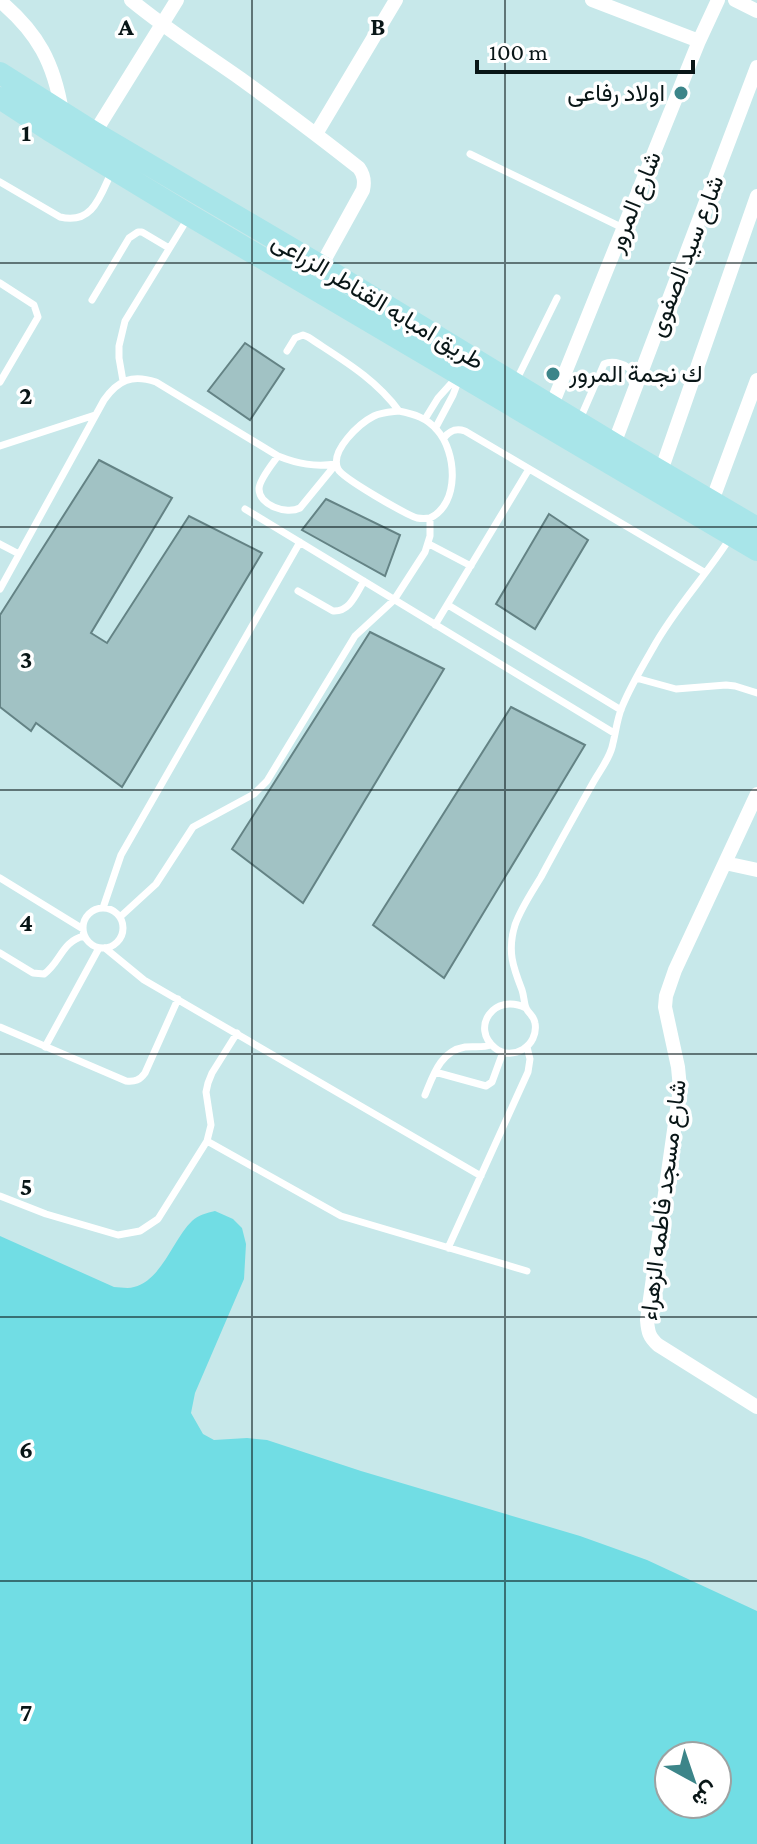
<svg xmlns="http://www.w3.org/2000/svg" width="757" height="1844" viewBox="0 0 757 1844" font-family="'Crimson Pro',Vazirmatn,serif">
  <rect width="100%" height="100%" fill="#c7e8ea"/>
  <path fill="#71dde4" fill-rule="evenodd" d="M 215,1211 L 233,1219 L 242,1228 L 246,1244 L 244,1279 L 195,1393 L 191,1413 L 203,1434 L 214,1440 L 247,1438 L 267,1440 L 361,1471 L 580,1536 L 647,1560 L 757,1611 L 757,1844 L 0,1844 L 0,1236 L 114,1287 C 120,1287 128,1289 134,1287 C 162,1280 173,1239 192,1221 C 198,1215 207,1213 215,1211 ZM 669,1756 L 717,1756 L 717,1804 L 669,1804 Z"/>
  <path fill="#a1c2c4" stroke="#648385" stroke-width="2" d="M 245,343 L 284,369 L 250,420 L 208,391 Z
    M 99,460 L 172,498 L 91,633 L 107,643 L 189,516 L 262,553 L 122,787 L 36,723 L 31,731 L 0,707 L 0,615 Z
    M 326,499 L 400,535 L 385,576 L 302,530 Z
    M 549,514 L 588,540 L 535,629 L 496,604 Z
    M 370,632 L 444,669 L 303,903 L 232,849 Z
    M 511,707 L 585,745 L 444,978 L 373,925 Z"/>
  <g fill="none" stroke-linecap="round" stroke-linejoin="round">
    <path stroke="#fff" stroke-width="7" d="M 470,154 L 623,228
      M 0,182 L 60,217 C 92,225 100,197 111,173
      M 0,283 L 34,305 L 38,317 L 0,382
      M 92,300 L 129,238 L 138,232 L 142,232 L 169,248
      M 287,351 L 295,338 L 303,335 L 308,337 C 341,359 375,378 399,411
      M 123,381 L 119,358 L 119,346 L 125,321 L 188,218
      M 516,381 L 557,298
      M 399,411 C 414,414 427,418 437,430 C 457,452 460,504 430,518 C 424,519 423,519 417,518 C 405,514 342,478 338,469 C 329,451 360,423 374,416 C 382,412 390,412 399,411 Z
      M 425,419 L 438,398 L 456,378
      M 580,419 L 604,364 C 613,360 628,364 633,373 L 632,382
      M 436,427 L 453,395 L 459,379
      M 444,438 C 450,430 456,428 465,431 L 704,572
      M 0,446 L 95,415
      M 278,456 C 273,463 259,480 259,489 C 259,505 286,515 300,508 L 336,464
      M 245,509 L 614,733
      M 0,544 L 19,554
      M 429,544 L 471,566
      M 0,589 L 104,400 C 118,380 132,374 156,382 L 278,456 C 298,464 315,467 336,464
      M 298,591 L 333,611 C 350,612 356,594 364,581
      M 448,605 L 621,710
      M 435,625 L 529,469
      M 636,678 L 676,689 L 726,685 L 735,686 L 757,693
      M 0,878 L 83,929
      M83 928a20 20 0 1 1 40 0a20 20 0 1 1-40 0Z
      M 103,908 L 121,855 L 300,542
      M 120,917 L 156,884 L 193,827 L 254,794 L 267,781 L 355,636 L 394,600 L 425,552 L 430,536 L 430,518
      M 105,948 L 144,980 L 481,1176
      M 0,953 L 33,973 L 44,974 C 60,963 62,941 84,936
      M 526,1008 C 494,992 470,1028 495,1048 C 512,1062 539,1046 535,1023 C 534,1016 529,1014 526,1008 C 524,1003 524,996 522,990 C 513,967 507,951 515,925 C 521,908 532,892 541,877 C 558,845 576,813 594,781 C 601,769 611,756 613,743 C 616,731 617,719 622,707 C 630,687 642,667 653,648 C 674,609 706,576 730,538
      M 0,1027 L 126,1081 C 135,1082 140,1080 145,1073 L 178,999
      M 45,1047 L 99,948
      M 435,1072 L 486,1086 L 492,1082 L 503,1052
      M 425,1095 C 433,1076 440,1051 465,1047 C 474,1046 482,1048 491,1045
      M 207,1141 L 341,1216 L 527,1271
      M 0,1196 L 46,1214 L 118,1235 L 140,1231 L 158,1219 L 207,1141 L 211,1125 L 206,1092 L 208,1083 L 212,1073 L 237,1033
      M 448,1248 L 528,1072 L 530,1059 L 527,1047"/>
    <path stroke="#fff" stroke-width="14" d="M 131,0 C 166,29 204,53 241,79 C 281,108 320,137 359,168 C 364,175 365,181 363,190 L 321,266
      M 592,0 L 699,41
      M 735,0 L 757,11
      M 0,1 C 38,33 54,63 62,112
      M 316,134 L 396,0
      M 92,137 L 177,0
      M 552,405 L 699,41 L 718,0
      M 614,444 L 757,67
      M 661,471 L 757,196
      M 712,501 L 757,380
      M 757,794 L 675,970 L 666,996 L 665,1007 L 678,1067 L 680,1088 L 647,1320 C 648,1332 649,1337 658,1345 L 757,1407
      M 725,863 L 757,870"/>
    <path stroke="#a8e5e9" stroke-width="22" d="M 0,73 L 95,133 L 321,266 L 614,444 L 757,528
      M 0,98 L 49,130 L 189,215 L 757,550"/>
  </g>
  <path fill="none" stroke="#091617" stroke-width="2" stroke-opacity="0.55" d="M 252,0 L 252,1844M 505,0 L 505,1844M 0,263 L 757,263M 0,527 L 757,527M 0,790 L 757,790M 0,1054 L 757,1054M 0,1317 L 757,1317M 0,1581 L 757,1581"/>
  <g fill="#3c8589" stroke="#fff" stroke-width="3">
    <circle cx="681" cy="93" r="8"/>
    <circle cx="553" cy="374" r="8"/>
  </g>
  <g text-anchor="middle" stroke-width="7" stroke-linejoin="round" paint-order="stroke">
    <g font-size="24" fill="#091617" stroke="#fff" text-anchor="end">
      <text x="665" y="101">اولاد رفاعى</text>
      <text x="569" y="382" text-anchor="start">ك نجمة المرور</text>
    </g>
    <g font-size="24" fill="#091617" stroke="#fff">
      <text transform="translate(634 202) rotate(-68)" y="8">شارع المرور</text>
      <text transform="translate(686 256) rotate(-69)" y="8">شارع سيد الصفوى</text>
      <text transform="translate(378 301) rotate(31)" y="8">طريق امبابه القناطر الزراعى</text>
      <text transform="translate(663 1200) rotate(-83)" y="8">شارع مسجد فاطمه الزهراء</text>
    </g>
  </g>
  <g font-size="26" text-anchor="middle" font-weight="bold" fill="#091617" stroke="#fff" stroke-width="7" stroke-linejoin="round" paint-order="stroke">
    <text x="126" y="35">A</text>
    <text x="378" y="35">B</text>
    <text x="26" y="141">1</text>
    <text x="26" y="404">2</text>
    <text x="26" y="668">3</text>
    <text x="26" y="931">4</text>
    <text x="26" y="1195">5</text>
    <text x="26" y="1458">6</text>
    <text x="26" y="1721">7</text>
  </g>
  <g transform="translate(693 1780) rotate(140)"><circle r="38" fill="#ffffff" stroke="#9da2a2" stroke-width="2"/>
  <path d="M0-6L14 30L0 20L-14 30Z" fill="#3c8589"/>
  <text y="-12" font-size="22" font-weight="bold" text-anchor="middle" fill="#091617">ش</text>
  </g>
  <path d="M477 60v12h216v-12" fill="none" stroke="#091617" stroke-width="4"/>
  <text x="489" y="60" font-size="24" fill="#091617" stroke="#ffffff" stroke-width="6" paint-order="stroke">100 m</text>
</svg>
